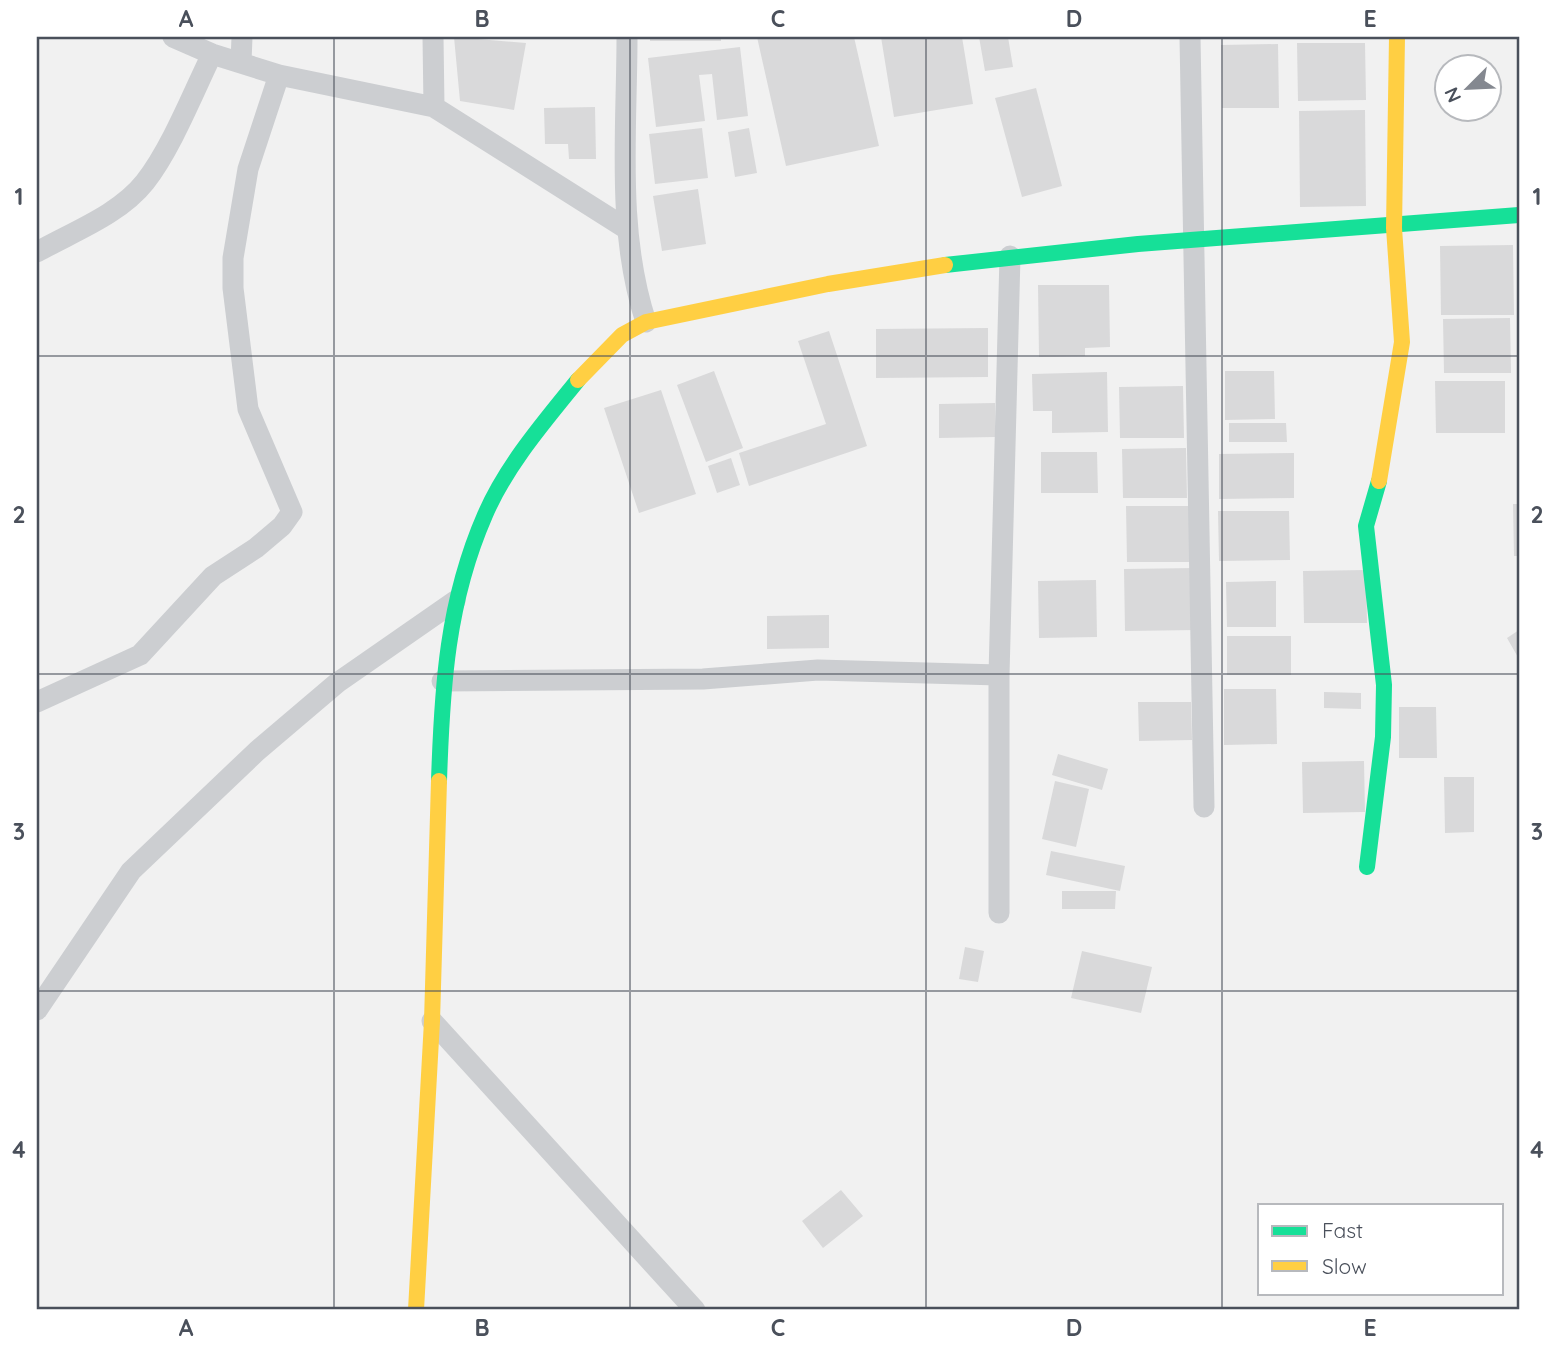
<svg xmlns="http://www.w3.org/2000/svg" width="1556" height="1347" viewBox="0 0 1556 1347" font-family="Quicksand,sans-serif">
  <rect width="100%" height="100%" fill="#f1f1f1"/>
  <path fill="#d9d9da" d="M 454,37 L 526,43 L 514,110 L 460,101 Z
    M 650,37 L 721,37 L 721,41 L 650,41 Z
    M 757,37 L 854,37 L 879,146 L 786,166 Z
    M 881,37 L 962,37 L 973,104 L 894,117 Z
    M 979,37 L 1008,37 L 1013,67 L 985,71 Z
    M 1297,43 L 1365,43 L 1366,100 L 1298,101 Z
    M 1278,44 L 1279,108 L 1222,108 L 1221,45 Z
    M 740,47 L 748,116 L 717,120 L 712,74 L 699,75 L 705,121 L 656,127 L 648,58 Z
    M 1036,88 L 1062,186 L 1022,197 L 995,98 Z
    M 595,107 L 596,159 L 569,159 L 568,144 L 545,144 L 544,108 Z
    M 1365,110 L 1366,206 L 1300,207 L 1299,111 Z
    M 702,128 L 708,178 L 655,184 L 649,134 Z
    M 749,128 L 757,173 L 735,177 L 728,132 Z
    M 698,189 L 706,244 L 662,251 L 653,196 Z
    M 1513,245 L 1514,315 L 1441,315 L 1440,246 Z
    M 1038,285 L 1109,285 L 1110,347 L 1085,348 L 1085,356 L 1039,357 Z
    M 1510,318 L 1511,373 L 1444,373 L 1443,319 Z
    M 988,328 L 988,377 L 876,378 L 876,329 Z
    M 829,331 L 867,446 L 749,486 L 739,453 L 826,424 L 798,341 Z
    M 714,371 L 743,448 L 706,462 L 677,385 Z
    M 1225,371 L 1274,371 L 1275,419 L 1225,420 Z
    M 1107,372 L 1108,432 L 1052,433 L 1052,411 L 1033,411 L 1032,374 Z
    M 1435,381 L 1505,381 L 1505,433 L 1436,433 Z
    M 1183,386 L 1184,438 L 1120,438 L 1119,387 Z
    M 661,390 L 696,494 L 639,513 L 604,408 Z
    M 995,403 L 995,437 L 939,438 L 939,404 Z
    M 1229,423 L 1286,423 L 1287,442 L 1229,442 Z
    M 1186,448 L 1187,498 L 1123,498 L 1122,449 Z
    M 1041,452 L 1097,452 L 1098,493 L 1041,493 Z
    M 1294,453 L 1294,498 L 1219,499 L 1219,454 Z
    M 731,458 L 740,485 L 717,493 L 708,466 Z
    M 1513,504 L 1519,504 L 1519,556 L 1514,556 Z
    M 1126,506 L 1190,506 L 1191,562 L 1127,562 Z
    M 1218,511 L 1289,511 L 1290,560 L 1219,561 Z
    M 1196,568 L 1197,630 L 1125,631 L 1124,569 Z
    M 1366,570 L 1367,623 L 1304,623 L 1303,571 Z
    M 1096,580 L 1097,637 L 1039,638 L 1038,581 Z
    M 1276,581 L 1276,627 L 1227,627 L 1226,582 Z
    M 829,615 L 829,648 L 767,649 L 767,616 Z
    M 1519,630 L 1519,659 L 1507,638 Z
    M 1227,636 L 1291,636 L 1291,675 L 1227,675 Z
    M 1224,689 L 1276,689 L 1277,744 L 1224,745 Z
    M 1324,692 L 1361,693 L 1361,709 L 1324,708 Z
    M 1138,702 L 1191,702 L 1192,740 L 1139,741 Z
    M 1399,707 L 1436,707 L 1437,758 L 1399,758 Z
    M 1058,754 L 1108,769 L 1102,790 L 1052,775 Z
    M 1364,761 L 1365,812 L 1303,813 L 1302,762 Z
    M 1444,777 L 1474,777 L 1474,832 L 1445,833 Z
    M 1055,781 L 1089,789 L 1076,847 L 1042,839 Z
    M 1051,851 L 1125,866 L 1120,891 L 1046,875 Z
    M 1062,891 L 1116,891 L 1115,909 L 1062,909 Z
    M 965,947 L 984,951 L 978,982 L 959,979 Z
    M 1082,951 L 1152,967 L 1141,1013 L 1071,998 Z
    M 841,1190 L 863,1216 L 823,1248 L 802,1221 Z"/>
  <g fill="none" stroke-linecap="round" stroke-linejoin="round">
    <path stroke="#ccced1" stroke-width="21" d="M 173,37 L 212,54 L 279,75 L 434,107 L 627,229
      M 433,37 L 434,107
      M 627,37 C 627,131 616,231 646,322
      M 1190,37 L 1204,807
      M 241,62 L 242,37
      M 37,252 C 72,232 119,215 145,182 C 171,149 193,93 212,54
      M 442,681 L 703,679 L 818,670 L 999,675
      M 37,702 L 140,655 L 213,576 L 256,548 L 282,526 L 292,512 L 248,409 L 233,288 L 233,258 L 248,169 L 279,75
      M 999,913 L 999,675 L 1010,256
      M 37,1010 L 131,871 L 257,751 L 337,683 L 455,601
      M 432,1021 L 695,1310"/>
    <path stroke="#16e098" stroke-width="16" d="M 945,265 L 1138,244 L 1519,215
      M 439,781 C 442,687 447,602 485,515 C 506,466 544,422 578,380
      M 1367,867 L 1383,737 L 1384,685 L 1366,526 L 1379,481"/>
    <path stroke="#ffcf43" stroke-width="16" d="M 578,380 L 622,335 L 646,322 L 828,284 L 945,265
      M 1379,481 L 1402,342 L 1394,228 L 1397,37
      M 416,1310 L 432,1021 L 439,781"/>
  </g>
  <path fill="none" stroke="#4a505b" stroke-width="2" stroke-opacity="0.55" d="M 334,37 L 334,1310M 630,37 L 630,1310M 926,37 L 926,1310M 1222,37 L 1222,1310M 37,356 L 1519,356M 37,674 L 1519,674M 37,991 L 1519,991"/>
  <rect width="1556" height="1347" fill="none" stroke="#ffffff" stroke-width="77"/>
  <rect x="1258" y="1204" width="245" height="91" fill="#ffffff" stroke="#b7b9bd" stroke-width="2"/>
  <rect x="1272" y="1226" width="35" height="10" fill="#16e098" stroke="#b7b9bd" stroke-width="2"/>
  <text x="1322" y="1238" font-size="21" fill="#4a505b">Fast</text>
  <rect x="1272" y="1261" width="35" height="10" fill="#ffcf43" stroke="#b7b9bd" stroke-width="2"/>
  <text x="1322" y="1274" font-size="21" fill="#4a505b">Slow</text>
  <g transform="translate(1468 88) rotate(246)"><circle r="33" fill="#ffffff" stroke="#b7b9bd" stroke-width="2"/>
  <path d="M0-5L12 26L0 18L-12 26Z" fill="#848890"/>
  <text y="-10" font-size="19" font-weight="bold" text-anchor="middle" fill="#4a505b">N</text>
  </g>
  <rect x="38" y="38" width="1480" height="1270" fill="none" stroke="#4a505b" stroke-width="2.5"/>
  <g font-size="23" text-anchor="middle" font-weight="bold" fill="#4a505b">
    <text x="186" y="27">A</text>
    <text x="482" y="27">B</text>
    <text x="778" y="27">C</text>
    <text x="1074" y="27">D</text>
    <text x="1370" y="27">E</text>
    <text x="19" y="205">1</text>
    <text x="1537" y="205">1</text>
    <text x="19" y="523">2</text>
    <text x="1537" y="523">2</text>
    <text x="19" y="840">3</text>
    <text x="1537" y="840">3</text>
    <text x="19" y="1158">4</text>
    <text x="1537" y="1158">4</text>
    <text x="186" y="1336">A</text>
    <text x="482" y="1336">B</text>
    <text x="778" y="1336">C</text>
    <text x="1074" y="1336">D</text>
    <text x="1370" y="1336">E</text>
  </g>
</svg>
